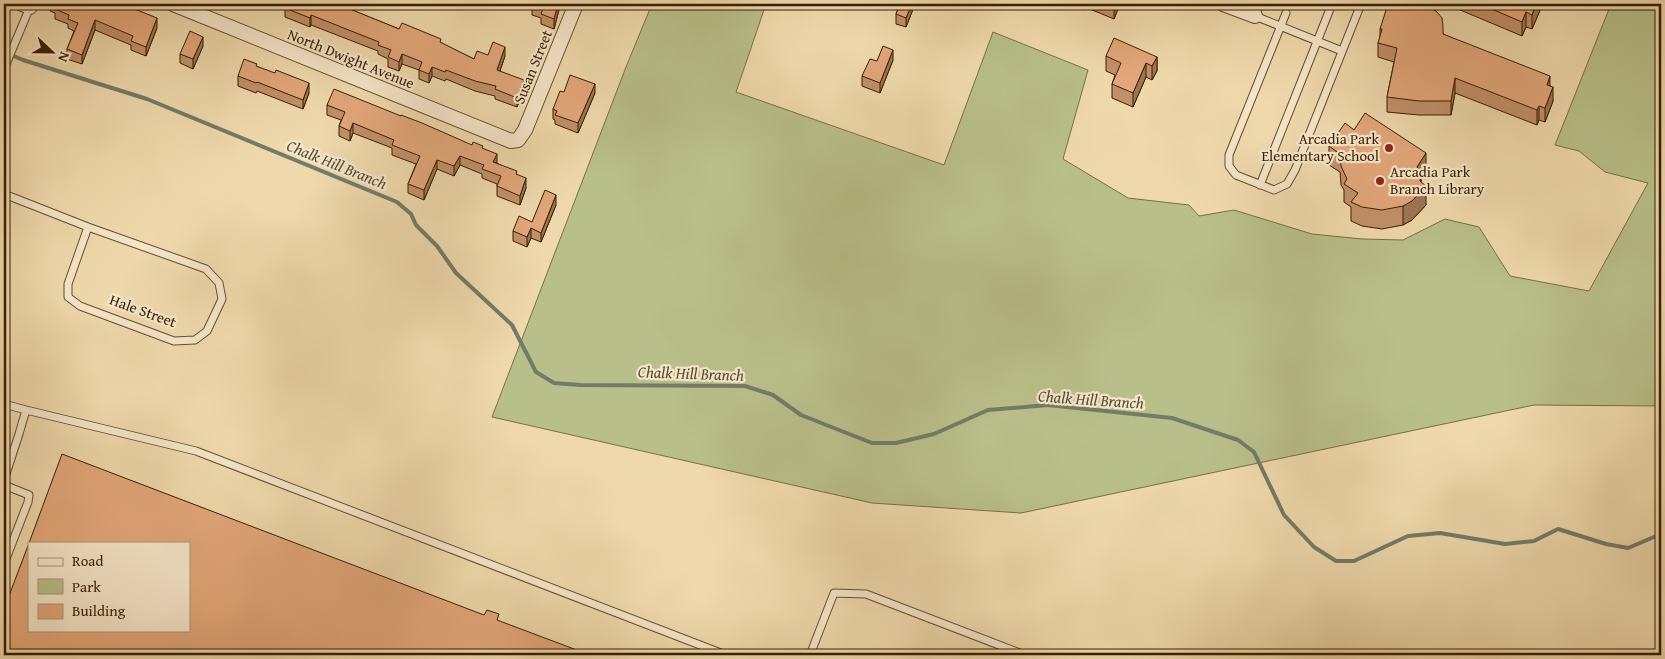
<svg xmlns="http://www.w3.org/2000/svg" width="1665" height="659" viewBox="0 0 1665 659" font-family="'Gentium Book Plus',serif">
  <rect width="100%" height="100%" fill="#efd9ac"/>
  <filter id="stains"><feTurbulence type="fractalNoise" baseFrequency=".004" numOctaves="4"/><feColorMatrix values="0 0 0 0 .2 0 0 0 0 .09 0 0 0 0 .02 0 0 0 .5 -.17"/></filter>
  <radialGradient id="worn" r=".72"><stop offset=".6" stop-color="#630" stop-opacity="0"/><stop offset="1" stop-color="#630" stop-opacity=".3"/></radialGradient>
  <path fill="#b9bf8a" stroke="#786f45" d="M 652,4 L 766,4 L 736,92 L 944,165 L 993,32 L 1088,70 L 1063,159 L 1128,198 L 1189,205 L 1199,216 L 1234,210 L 1312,234 L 1362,239 L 1403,240 L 1445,219 L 1479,227 L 1510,276 L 1589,291 L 1648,183 L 1605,172 L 1579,151 L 1555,145 L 1611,4 L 1661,4 L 1661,406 L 1534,405 L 1021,513 L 872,503 L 492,417 L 626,67 Z"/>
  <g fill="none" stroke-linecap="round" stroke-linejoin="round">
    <path stroke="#727c67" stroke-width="4" d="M 4,52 L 23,60 L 147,99 L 397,202 L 411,214 L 416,225 L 437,246 L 456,273 L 512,325 L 536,372 L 554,383 L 580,385 L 745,386 L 773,395 L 801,415 L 872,443 L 896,443 L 934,434 L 988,410 L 1048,405 L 1172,418 L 1238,440 L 1254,452 L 1284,515 L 1314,547 L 1336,561 L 1354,561 L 1408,536 L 1440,533 L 1505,544 L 1534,541 L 1558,529 L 1606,544 L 1628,548 L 1661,534"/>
    <g stroke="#654e2b" stroke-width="9">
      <path id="lane" d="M 1260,4 L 1255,16 L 1342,51
        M 1286,13 L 1229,155 L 1229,166 L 1236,175 L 1274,190 L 1287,184 L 1295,170 L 1361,4
        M 4,69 L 30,7
        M 1260,185 L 1332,4
        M 4,194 L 88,227
        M 88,227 L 206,269 L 219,283 L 222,299 L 207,331 L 195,340 L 174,341 L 80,306 L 68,297 L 68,284 Z
        M 4,404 L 26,410
        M 4,480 L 19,434 L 26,410 L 196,451 L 726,655
        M 4,485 L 29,495 L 28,502 L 4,564
        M 810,655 L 834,593 L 866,594 L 1025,655"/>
    </g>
    <g stroke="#654e2b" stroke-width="16">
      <path id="street" d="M 22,4 L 30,7 L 31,4
        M 173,4 L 511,141 L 518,140 L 525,130 L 576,4
        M 1223,4 L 1255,16"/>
    </g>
    <use href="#lane" stroke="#f5e6c9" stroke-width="7"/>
    <use href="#street" stroke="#f5e6c9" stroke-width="14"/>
  </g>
  <path fill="#c29069" stroke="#371f00" d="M 50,4 L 110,4 L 157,28 L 146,56 L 131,50 L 131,45 L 95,30 L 82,64 L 67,59 L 67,49 L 74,31 L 68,28 L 68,24 L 55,19 L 55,13 L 50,11 Z
    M 282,4 L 347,4 L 347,8 L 399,29 L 441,43 L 474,59 L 488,55 L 505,56 L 500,71 L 524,90 L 517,107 L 495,99 L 495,96 L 475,91 L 446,79 L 445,81 L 432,76 L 429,83 L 419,79 L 419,70 L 402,64 L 399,71 L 388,67 L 388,59 L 378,54 L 378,51 L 311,25 L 310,27 L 285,17 L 285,8 L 282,7 Z
    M 560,4 L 560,6 L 554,29 L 541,24 L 541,18 L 532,15 L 532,5 Z
    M 900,4 L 915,4 L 906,27 L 896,24 L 896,14 Z
    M 1071,4 L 1120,4 L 1114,19 L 1085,7 L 1084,10 L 1071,5 Z
    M 1446,4 L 1541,4 L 1541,8 L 1532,29 L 1526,27 L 1522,36 Z
    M 1435,11 L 1443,34 L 1550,86 L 1553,101 L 1545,122 L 1539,120 L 1537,125 L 1455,93 L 1451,115 L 1419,115 L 1387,112 L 1387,97 L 1394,62 L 1378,57 L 1378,43 L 1380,38 L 1380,29 Z
    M 203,46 L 193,69 L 180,63 L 180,54 Z
    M 1106,56 L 1157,57 L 1157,71 L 1152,80 L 1146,77 L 1133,107 L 1112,98 L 1112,84 L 1115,75 L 1106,71 Z
    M 893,60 L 880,93 L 862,86 L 862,76 L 877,61 Z
    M 257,67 L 309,93 L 303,109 L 257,91 L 256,93 L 238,86 L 238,76 Z
    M 564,92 L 595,93 L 578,133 L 555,124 L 555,120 L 553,119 L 553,109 Z
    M 327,105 L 483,149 L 497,163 L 517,175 L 526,188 L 520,205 L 497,196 L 497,184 L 482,178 L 482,174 L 460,165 L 454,176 L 437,169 L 424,200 L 408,193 L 408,184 L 416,164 L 392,155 L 392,148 L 353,133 L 350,141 L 339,136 L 339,126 L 341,120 L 327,115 Z
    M 1354,130 L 1426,172 L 1421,179 L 1421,182 L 1426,205 L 1412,220 L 1403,225 L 1382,229 L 1362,226 L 1351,221 L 1351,207 L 1344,202 L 1344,190 L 1341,185 L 1340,172 L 1329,165 L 1329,146 Z
    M 556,205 L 541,242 L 531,238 L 527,247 L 513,241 L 513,231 L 532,222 Z"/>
  <path fill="#9e7555" stroke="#371f00" d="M 558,4 L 560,4 L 560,6 L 554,29 L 554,19 Z
    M 912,4 L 915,4 L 906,27 L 906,18 Z
    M 1116,4 L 1120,4 L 1114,19 L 1114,9 Z
    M 1432,4 L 1438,4 L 1431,22 L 1431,8 Z
    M 1536,4 L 1541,4 L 1541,8 L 1532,29 L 1532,15 Z
    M 1526,12 L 1526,27 L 1522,36 L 1522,22 Z
    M 311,15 L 311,25 L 310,27 L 310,18 Z
    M 157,18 L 157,28 L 146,56 L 146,47 Z
    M 95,20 L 95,30 L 82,64 L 82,55 Z
    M 203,37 L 203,46 L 193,69 L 193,59 Z
    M 505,47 L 505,56 L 497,79 L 497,70 Z
    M 893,50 L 893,60 L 880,93 L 880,83 Z
    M 402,54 L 402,64 L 399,71 L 399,62 Z
    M 1157,57 L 1157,71 L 1152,80 L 1152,66 Z
    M 1146,63 L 1146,77 L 1133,107 L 1133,93 Z
    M 432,67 L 432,76 L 429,83 L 429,74 Z
    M 1550,76 L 1550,91 L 1547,85 Z
    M 1455,78 L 1455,93 L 1451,115 L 1451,101 Z
    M 524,80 L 524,90 L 517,107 L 517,98 Z
    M 309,83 L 309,93 L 303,109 L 303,100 Z
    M 595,84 L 595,93 L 578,133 L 578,123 Z
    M 1553,87 L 1553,101 L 1545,122 L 1545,108 Z
    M 1539,106 L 1539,120 L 1537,125 L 1537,110 Z
    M 353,123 L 353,133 L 350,141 L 350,131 Z
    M 1426,153 L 1426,172 L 1421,179 L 1421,192 L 1426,186 L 1426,205 L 1412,220 L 1403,225 L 1403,206 L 1417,167 Z
    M 497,154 L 497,163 L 493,162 Z
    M 460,156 L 460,165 L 454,176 L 454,166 Z
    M 437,160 L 437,169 L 424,200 L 424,190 Z
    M 526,178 L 526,188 L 520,205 L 520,196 Z
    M 556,195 L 556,205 L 541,242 L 541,233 Z
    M 531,228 L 531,238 L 527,247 L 527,237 Z"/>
  <path fill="#e2a77a" stroke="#371f00" d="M 55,4 L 122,4 L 157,18 L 146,47 L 131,41 L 133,36 L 95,20 L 82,55 L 67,49 L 78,23 L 68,19 L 69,15 L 55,9 L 56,4 Z
    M 287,4 L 346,4 L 345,7 L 399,29 L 402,23 L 441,39 L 440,42 L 474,59 L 477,51 L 488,55 L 493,42 L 505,47 L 497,70 L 524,80 L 517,98 L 495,89 L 496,86 L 475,81 L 446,70 L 445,72 L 432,67 L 429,74 L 419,70 L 422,62 L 402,54 L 399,62 L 388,57 L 391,50 L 378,45 L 379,42 L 311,15 L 310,18 L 285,8 Z
    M 532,4 L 558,4 L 554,19 L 541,14 L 543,9 L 532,5 Z
    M 900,4 L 912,4 L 906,18 L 896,14 Z
    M 1101,4 L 1116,4 L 1114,9 Z
    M 1388,4 L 1432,4 L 1431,8 L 1437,12 L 1442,18 L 1443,26 L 1443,34 L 1550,76 L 1547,85 L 1553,87 L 1545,108 L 1539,106 L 1537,110 L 1455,78 L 1451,101 L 1419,101 L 1387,97 L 1397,48 L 1378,43 L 1382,29 L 1380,29 Z
    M 1480,4 L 1536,4 L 1532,15 L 1526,12 L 1522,22 Z
    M 190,31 L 203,37 L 193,59 L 180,54 Z
    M 1114,38 L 1157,57 L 1152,66 L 1146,63 L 1133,93 L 1112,84 L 1121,63 L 1106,56 Z
    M 883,46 L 893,50 L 880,83 L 862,76 L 870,59 L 877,61 Z
    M 244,59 L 257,64 L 256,66 L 275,73 L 276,70 L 309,83 L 303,100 L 257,82 L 256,83 L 238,76 Z
    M 570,75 L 595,84 L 578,123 L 555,115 L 557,111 L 553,109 L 560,91 L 564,92 Z
    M 334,89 L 401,116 L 401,115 L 422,123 L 472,145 L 473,142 L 483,146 L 482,148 L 497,154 L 493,162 L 517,171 L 516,174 L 526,178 L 520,196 L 497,186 L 501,176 L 482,169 L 484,165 L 460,156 L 454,166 L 437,160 L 424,190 L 408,184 L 420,156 L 392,145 L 394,140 L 353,123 L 350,131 L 339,126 L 345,112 L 327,105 Z
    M 1365,113 L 1426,153 L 1417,167 L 1421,174 L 1420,181 L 1426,186 L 1412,201 L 1403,206 L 1382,210 L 1362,207 L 1351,202 L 1358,193 L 1344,184 L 1347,179 L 1341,166 L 1340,154 L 1329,146 L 1345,123 L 1354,130 Z
    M 545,190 L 556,195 L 541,233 L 531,228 L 527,237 L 513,231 L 519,216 L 532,222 Z
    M 62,454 L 484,615 L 487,610 L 499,614 L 497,620 L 590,655 L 4,655 L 4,609 L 29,543 L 29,630 L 189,630 L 189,543 L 29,543 Z"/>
  <g fill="#8f2418" stroke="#f5e6c9" stroke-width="2">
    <circle cx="1389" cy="148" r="5"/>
    <circle cx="1380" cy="181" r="5"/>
  </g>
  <g text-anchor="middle" stroke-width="4.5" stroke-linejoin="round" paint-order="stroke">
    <g font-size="15" fill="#371f00" stroke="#f5e6c9">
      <text transform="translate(351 59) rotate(22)" y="5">North Dwight Avenue</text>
      <text transform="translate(533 67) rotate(-68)" y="5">Susan Street</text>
      <text transform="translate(143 311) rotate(20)" y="5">Hale Street</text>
    </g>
    <g font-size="15" fill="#371f00" stroke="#f5e6c9" text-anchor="end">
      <text x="1379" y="144">Arcadia Park<tspan x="1379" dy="17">Elementary School</tspan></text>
      <text x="1390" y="177" text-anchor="start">Arcadia Park<tspan x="1390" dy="17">Branch Library</tspan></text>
    </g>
    <g font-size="16" font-style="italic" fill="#554e33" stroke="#f5e6c9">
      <text transform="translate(337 164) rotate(22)" y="6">Chalk Hill Branch</text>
      <text transform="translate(691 373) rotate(2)" y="6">Chalk Hill Branch</text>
      <text transform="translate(1091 399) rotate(4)" y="6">Chalk Hill Branch</text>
    </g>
  </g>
  <rect width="1665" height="659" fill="none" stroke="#efd9ac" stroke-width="20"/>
  <rect x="5" y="5" width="1655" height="649" fill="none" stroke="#371f00" stroke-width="2.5"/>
  <rect x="10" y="10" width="1645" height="639" fill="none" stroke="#371f00"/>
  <rect x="28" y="542" width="162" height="90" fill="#f5e6c9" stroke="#a99679"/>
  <rect x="38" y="558" width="25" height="8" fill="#f5e6c9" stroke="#a99679"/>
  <text x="72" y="566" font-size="15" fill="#371f00">Road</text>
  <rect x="38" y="579" width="25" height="15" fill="#b9bf8a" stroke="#a99679"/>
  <text x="72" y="592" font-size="15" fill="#371f00">Park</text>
  <rect x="38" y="604" width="25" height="15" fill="#e2a77a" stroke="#a99679"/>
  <text x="72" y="616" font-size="15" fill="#371f00">Building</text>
  <g transform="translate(52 52) rotate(112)" stroke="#f5e6c9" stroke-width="4" paint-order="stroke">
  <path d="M0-4L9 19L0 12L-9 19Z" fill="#371f00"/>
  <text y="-8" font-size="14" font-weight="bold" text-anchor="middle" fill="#371f00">N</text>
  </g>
  <rect width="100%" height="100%" filter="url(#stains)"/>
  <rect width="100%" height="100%" fill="url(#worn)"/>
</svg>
